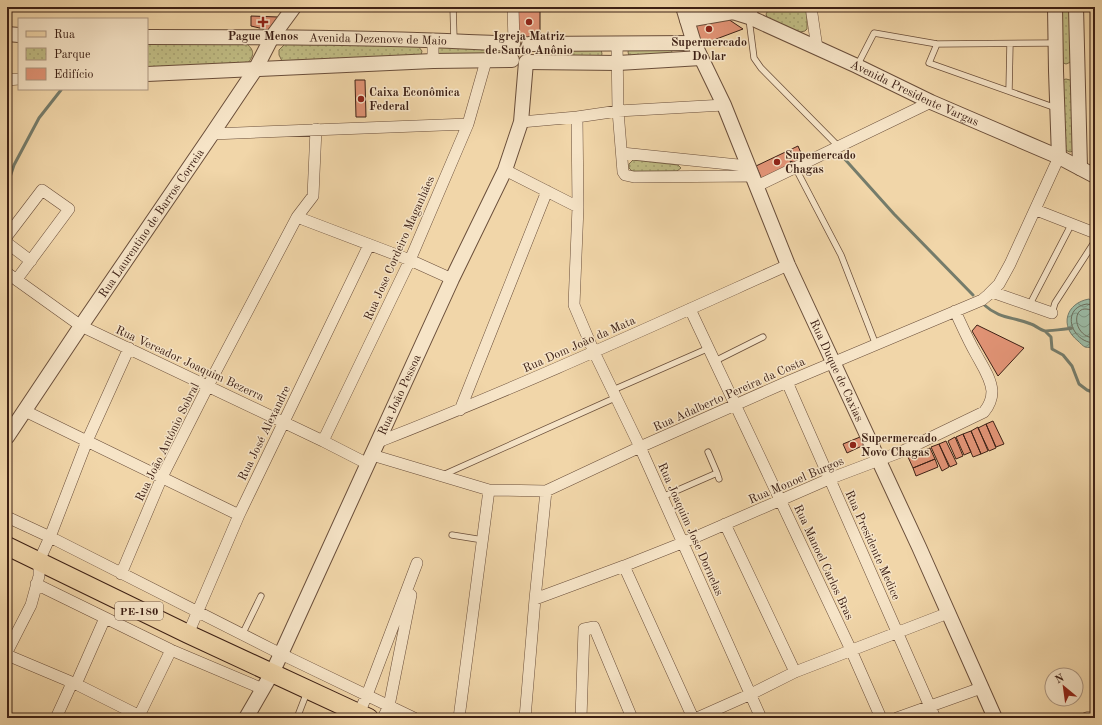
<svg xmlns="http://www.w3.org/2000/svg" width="1102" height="725" viewBox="0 0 1102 725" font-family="'Old Standard TT',serif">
  <defs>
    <pattern id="park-dots" width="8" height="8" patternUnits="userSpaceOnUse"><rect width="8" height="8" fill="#c0bc84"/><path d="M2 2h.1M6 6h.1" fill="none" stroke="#a6a171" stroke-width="1.8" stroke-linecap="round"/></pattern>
    <pattern id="water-waves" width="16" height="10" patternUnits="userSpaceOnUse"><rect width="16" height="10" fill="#9bbaa4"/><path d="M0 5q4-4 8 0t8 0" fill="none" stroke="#809784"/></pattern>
  </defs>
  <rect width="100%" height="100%" fill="#f1d6a9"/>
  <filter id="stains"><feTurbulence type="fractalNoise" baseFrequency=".005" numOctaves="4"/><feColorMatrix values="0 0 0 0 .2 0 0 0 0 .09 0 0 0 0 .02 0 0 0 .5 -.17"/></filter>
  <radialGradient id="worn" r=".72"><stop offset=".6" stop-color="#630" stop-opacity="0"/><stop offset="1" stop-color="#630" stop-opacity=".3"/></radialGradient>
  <path fill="url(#park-dots)" stroke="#7e6e4c" d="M 772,7 L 805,7 L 807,10 L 807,29 L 805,31 L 800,32 L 771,23 L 768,20 L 766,14 L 769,9 Z
    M 1061,7 L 1070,7 L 1071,62 L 1066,64 L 1061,62 Z
    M 147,44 L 247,44 C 255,51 254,56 247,64 L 147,68 Z
    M 285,44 L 418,46 L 422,51 L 421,55 L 282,61 L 279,55 L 279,50 Z
    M 437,46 L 500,48 L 501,53 L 438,57 Z
    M 629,48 L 672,49 L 672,51 L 671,53 L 629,56 L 628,52 Z
    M 547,49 L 601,49 L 602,54 L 601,57 L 549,58 L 546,53 Z
    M 1066,79 L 1070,80 L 1072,82 L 1073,151 L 1070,152 L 1065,150 L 1062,80 Z
    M 633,160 L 678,165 L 681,168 L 677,171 L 632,171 L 629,168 L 629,164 Z"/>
  <path fill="url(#water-waves)" stroke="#757c6b" d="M 1089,299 L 1095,303 L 1095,347 C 1092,347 1088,348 1085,347 C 1083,346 1080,343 1078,341 C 1059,326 1066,303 1089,299 Z"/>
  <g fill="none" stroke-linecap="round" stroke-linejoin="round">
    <path stroke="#6c6d5c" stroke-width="1" d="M 1095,306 L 1087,304 C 1060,308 1071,343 1095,343
      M 1095,311 C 1092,311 1089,309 1086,309 C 1071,308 1074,338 1095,338"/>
    <path stroke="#757c6b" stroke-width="3" d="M 842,156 L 894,214 L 973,295
      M 7,186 L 14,165 L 39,118 L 61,90
      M 983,304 C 1001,320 1011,316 1031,324 C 1035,325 1040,330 1045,331 C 1046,331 1069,329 1072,328
      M 1045,331 L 1051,337 L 1052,349 L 1063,355 L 1072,366 L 1079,384 L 1087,390 L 1095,393"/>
  </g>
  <path fill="#e19375" stroke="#3d2015" d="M 517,7 L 540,7 L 540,38 L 517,38 Z
    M 688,7 L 718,7 L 719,9 L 689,15 Z
    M 251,16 L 278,17 L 268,30 L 251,26 Z
    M 728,19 L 743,29 L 703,44 L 694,28 L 695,22 Z
    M 355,80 L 365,80 L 366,117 L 356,117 Z
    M 798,146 L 804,160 L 798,164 L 790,161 L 792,165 L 762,180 L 756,166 Z
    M 977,325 L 1024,348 L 998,376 L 972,331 Z
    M 993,421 L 1004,444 L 996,447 L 986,424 Z
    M 986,424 L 996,448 L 989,451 L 978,428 Z
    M 978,427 L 988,451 L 981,454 L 971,431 Z
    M 971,431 L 981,454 L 973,457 L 963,434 Z
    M 963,434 L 971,452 L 964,455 L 956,437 Z
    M 860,437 L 864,445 L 847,453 L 843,444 Z
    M 955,437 L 963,456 L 956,459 L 948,441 Z
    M 946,441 L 957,464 L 950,467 L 939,444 Z
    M 939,444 L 949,467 L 942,471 L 931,447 Z
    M 930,448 L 935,459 L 913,468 L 908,457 Z
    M 935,459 L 938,467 L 916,476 L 913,468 Z"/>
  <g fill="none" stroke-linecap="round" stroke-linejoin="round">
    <g stroke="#6a4e3a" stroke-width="7">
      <path id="service" d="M 453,7 L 454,40
        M 749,19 L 754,58 L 761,68 L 838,146
        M 937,44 L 929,63 L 1056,108
        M 857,66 L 874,33 L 937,44 L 1055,43
        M 1009,91 L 1010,44
        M 795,167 L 841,255 L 876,345
        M 1029,306 L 1071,225
        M 1052,313 L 1055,303 L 1095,241
        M 715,361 L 763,337
        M 613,390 L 709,348
        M 717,473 L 719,479
        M 443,475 L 617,397
        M 662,497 L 717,473 L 708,452
        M 452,535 L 483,540
        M 242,635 L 261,596
        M 297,718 L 307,692
        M 1080,718 L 1087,715 L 1095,715"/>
    </g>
    <g stroke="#6a4e3a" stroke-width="12">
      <path id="minor" d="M 513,7 L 514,43
        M 811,7 L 817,48
        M 433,39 L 433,61
        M 617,44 L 618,111 L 623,172 L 625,175 L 634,177 L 753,176
        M 7,80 L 19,79
        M 577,117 L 578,207 L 574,305 L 594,352 L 640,447 L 761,718
        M 521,122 L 577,117 L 618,111 L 724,105
        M 212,134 L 468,124
        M 622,153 L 748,166
        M 505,170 L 578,207
        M 757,186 L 931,102
        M 1036,210 L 1095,233
        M 297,217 L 410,260 L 452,279
        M 7,236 L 42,190 L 69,209 L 17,279
        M 7,243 L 31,261
        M 7,273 L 81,326 L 323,441 L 368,464
        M 992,292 L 1052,313
        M 690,309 L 851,650 L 881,718
        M 787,382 L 935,718
        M 460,410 L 547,191
        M 25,411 L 239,515
        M 323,441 L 410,260 L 468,124 L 486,61
        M 378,442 C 517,388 652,326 788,265
        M 372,455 L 489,490 L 546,491 L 640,447 L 787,382 L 982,300 L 988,295 L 999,284 L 1010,264 L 1059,157
        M 7,517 L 50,537 L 281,654 L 414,718
        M 725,524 L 795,672
        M 624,566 L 693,718
        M 121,574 L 162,477 L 208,386 L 297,217 L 313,196 L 316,129
        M 36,584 L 171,650 L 263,689
        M 535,599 L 624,566 L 682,543 L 829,479 L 903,451 L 984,412 C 989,406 992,399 992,391 C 991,378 982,365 976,354 C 968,340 962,326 955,311
        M 188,634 L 239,515 L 369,245
        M 7,652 L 31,605 L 39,576 L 39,561 L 50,537 L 87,441 L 129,348
        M 7,655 L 76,684 L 144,718
        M 76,684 L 105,618
        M 359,713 L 367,695 L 417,563
        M 56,718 L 72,683
        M 138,718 L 171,650
        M 383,718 L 389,706 L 411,595
        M 459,718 L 489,490
        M 525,718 L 535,599 L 546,491
        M 581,718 L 584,629 L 594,627 L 632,718
        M 697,718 L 751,694 L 795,672 L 948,613
        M 897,718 L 981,688"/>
    </g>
    <g stroke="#6a4e3a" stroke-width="16">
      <g id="tertiary">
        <path id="s1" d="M 683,7 L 694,43 L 724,105 L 788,265 L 919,547 L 995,718"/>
        <path d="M 1055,7 L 1056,71 L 1059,157"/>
        <path d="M 1076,7 L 1080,168"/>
        <path id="s2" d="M 733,12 L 749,17 L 857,66 L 931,102 L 1059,157 L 1095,176"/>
        <path d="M 687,20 L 733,12 L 753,7"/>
        <path d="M 7,34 L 19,35"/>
        <path id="s3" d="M 147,37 C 269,37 391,37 513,44"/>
        <path d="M 529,44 L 694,43"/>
        <path d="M 527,62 L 618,63 L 701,58"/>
        <path d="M 147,74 L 433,61 L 512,60"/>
        <path id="s4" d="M 7,437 L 81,326 L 212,134 L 255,70 L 272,37 L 294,7"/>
        <path id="s5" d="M 246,718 L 272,673 L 281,654 L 452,279 L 505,170 L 521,122 L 526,62"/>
      </g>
    </g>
    <g stroke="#3d2015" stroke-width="20">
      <path id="primary" d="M 7,546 L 188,634 L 369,718"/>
    </g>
    <use href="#service" stroke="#f6e4c7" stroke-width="5.5"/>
    <use href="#minor" stroke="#f6e4c7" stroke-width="11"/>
    <use href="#tertiary" stroke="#f6e4c7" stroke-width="14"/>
    <use href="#primary" stroke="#f1d6a9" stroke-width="18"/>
  </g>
  <g fill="#8f2418" stroke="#f6e4c7" stroke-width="1.5">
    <path d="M261 16h4v4h4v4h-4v4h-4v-4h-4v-4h4z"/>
    <circle cx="529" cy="22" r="4"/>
    <circle cx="709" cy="29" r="4"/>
    <circle cx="361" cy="99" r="4"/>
    <circle cx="777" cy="162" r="4"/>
    <circle cx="853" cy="445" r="4"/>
  </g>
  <g text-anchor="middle" stroke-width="3" stroke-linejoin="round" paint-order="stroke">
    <rect fill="#f6e4c7" stroke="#745b4a" stroke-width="1" x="115" y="602" width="48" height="18" rx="3"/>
    <g font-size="11" font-weight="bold" fill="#3d2015">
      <text x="139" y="615">PE-180</text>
    </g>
    <g font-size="12" font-weight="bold" fill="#3d2015" stroke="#f6e4c7">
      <text x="263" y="40">Pague Menos</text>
      <text x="529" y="40">Igreja Matriz<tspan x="529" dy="14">de Santo Anônio</tspan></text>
      <text x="709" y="46">Supermercado<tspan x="709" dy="14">Do lar</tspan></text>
      <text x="369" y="96" text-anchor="start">Caixa Econômica<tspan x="369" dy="14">Federal</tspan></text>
      <text x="785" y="159" text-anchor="start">Supemercado<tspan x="785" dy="14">Chagas</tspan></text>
      <text x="861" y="442" text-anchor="start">Supermercado<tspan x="861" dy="14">Novo Chagas</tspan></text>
    </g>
    <g font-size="12" fill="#3d2015" stroke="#f6e4c7">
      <text dy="4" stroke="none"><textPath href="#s3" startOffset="231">Avenida Dezenove de Maio</textPath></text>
      <text dy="4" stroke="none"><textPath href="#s2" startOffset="199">Avenida Presidente Vargas</textPath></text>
      <text dy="4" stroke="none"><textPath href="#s4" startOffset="258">Rua Laurentino de Barros Correia</textPath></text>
      <text transform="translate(399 248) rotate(-66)" y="4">Rua Jose Cordeiro Maganhães</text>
      <text transform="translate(579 344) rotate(-24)" y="4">Rua Dom João da Mata</text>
      <text transform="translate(190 363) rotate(25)" y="4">Rua Vereador Joaquim Bezerra</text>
      <text dy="4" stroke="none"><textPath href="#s1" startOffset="395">Rua Duque de Caxias</textPath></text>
      <text dy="4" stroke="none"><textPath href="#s5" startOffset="358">Rua João Pessoa</textPath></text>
      <text transform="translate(729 394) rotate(-24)" y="4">Rua Adalberto Pereira da Costa</text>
      <text transform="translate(264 433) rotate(-64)" y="4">Rua José Alexandre</text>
      <text transform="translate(167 442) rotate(-64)" y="4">Rua João Antônio Sobral</text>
      <text transform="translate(796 480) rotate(-23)" y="4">Rua Monoel Burgos</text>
      <text transform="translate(691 529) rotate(66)" y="4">Rua Joaquim Jose Dornelas</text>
      <text transform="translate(873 545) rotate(66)" y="4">Rua Presidente Medice</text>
      <text transform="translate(824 562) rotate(65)" y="4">Rua Manoel Carlos Bras</text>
    </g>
  </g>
  <rect width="1102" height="725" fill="none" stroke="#f1d6a9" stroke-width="24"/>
  <rect x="8" y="8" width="1086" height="709" fill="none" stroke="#3d2015" stroke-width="2"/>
  <rect x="12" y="12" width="1078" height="701" fill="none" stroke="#3d2015"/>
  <rect x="18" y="18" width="130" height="72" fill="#f6e4c7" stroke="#ac9680"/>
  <rect x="26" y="31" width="20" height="6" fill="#f1d6a9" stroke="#ac9680"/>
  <text x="54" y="38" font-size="12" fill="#3d2015">Rua</text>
  <rect x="26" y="48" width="20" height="12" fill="url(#park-dots)" stroke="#ac9680"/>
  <text x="54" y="58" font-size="12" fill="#3d2015">Parque</text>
  <rect x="26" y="68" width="20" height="12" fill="#e19375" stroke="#ac9680"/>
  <text x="54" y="78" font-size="12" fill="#3d2015">Edifício</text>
  <g transform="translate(1064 687) rotate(331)"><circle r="19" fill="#f6e4c7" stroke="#ac9680"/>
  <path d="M0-3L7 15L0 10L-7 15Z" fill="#8f2418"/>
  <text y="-6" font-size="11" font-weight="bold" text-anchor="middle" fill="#3d2015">N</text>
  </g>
  <rect width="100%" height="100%" filter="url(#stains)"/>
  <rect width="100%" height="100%" fill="url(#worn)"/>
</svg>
